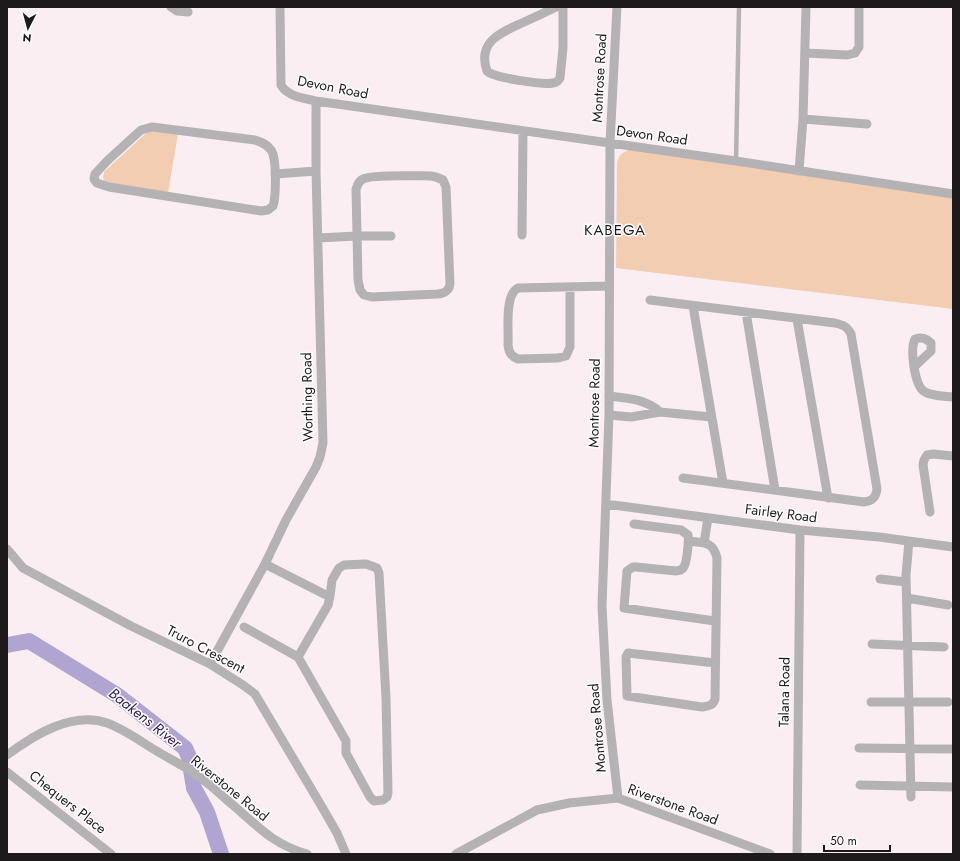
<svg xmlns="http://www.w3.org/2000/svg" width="960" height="861" viewBox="0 0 960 861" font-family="Jost,sans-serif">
  <rect width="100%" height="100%" fill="#fbeef2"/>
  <path fill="#f3cdb1" d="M 150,131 L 178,134 L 168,193 L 105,182 L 103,178 L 104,172 L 144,135 Z
    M 628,150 L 634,150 L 953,197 L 953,309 L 616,268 L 617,162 L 620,155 Z"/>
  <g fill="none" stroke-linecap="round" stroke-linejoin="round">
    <path stroke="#b0a5d0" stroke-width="16" d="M 7,645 L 29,641 L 117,695 L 185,748 L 189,757 L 194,788 L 207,812 L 221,854"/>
    <path stroke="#b5b2b5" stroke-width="4.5" d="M 736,161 L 739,7"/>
    <path stroke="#b5b2b5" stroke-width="9" d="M 171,7 L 177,11 L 188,12
      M 280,7 L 281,85 C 288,97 304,98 316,101 L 736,161 L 953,194
      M 556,7 C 544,13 533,18 522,23 C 500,33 477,42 487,71 C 494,78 543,85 553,83 C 556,83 558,81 560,78 L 563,48 L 563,7
      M 617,7 L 610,143 L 609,415 L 602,606 L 607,700 L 618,798
      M 805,53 L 847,55 L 855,53 L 859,47 L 859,7
      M 803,119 L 867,124
      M 152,127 L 255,140 C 261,142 267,144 271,150 C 277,158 276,197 273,206 L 268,210 L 261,211 L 109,187 L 97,183 L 94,179 L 95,174 L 107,161 L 141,130 Z
      M 799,171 L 803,119 L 806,7
      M 275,174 L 316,171
      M 431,176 L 436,177 L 443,180 L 446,187 L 450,284 C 449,291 445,293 438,294 L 372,297 L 364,295 L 360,290 L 358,280 L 356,189 C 358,185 358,181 363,179 C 372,174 418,176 431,176 Z
      M 522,235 L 523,131
      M 318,238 L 357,236 L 391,236
      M 570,287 L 570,347 L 566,356 L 558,358 L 518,359 C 511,356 509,353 508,345 C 509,331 504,295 518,288 L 609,286
      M 650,300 L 835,323 C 843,325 847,326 851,334 L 877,489 C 876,498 872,501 864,502 L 683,478
      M 693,306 L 723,483
      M 746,312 L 775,490
      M 797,319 L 828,498
      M 915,366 L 931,351 L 931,343 C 926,338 922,337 915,339 C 910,349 914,386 925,392 C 932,396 944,396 953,397
      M 609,396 C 627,398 646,399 660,412
      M 609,415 L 631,417 L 660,412 L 711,417
      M 606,504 L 800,530 L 879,537 L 953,547
      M 930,512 L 923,465 L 924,460 L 927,455 L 933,454 L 953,456
      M 634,524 L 681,530 L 688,535 C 689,541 687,564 683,568 C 681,571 679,570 676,571 L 636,567 L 633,567 L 627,571 L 624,608 L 715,621
      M 689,541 C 704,543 713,541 717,558 L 715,699 C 713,706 708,706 702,707 L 627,696 L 626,657 L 628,653 L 715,663
      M 909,541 L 906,575 L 911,797
      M 704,543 L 708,518
      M 7,549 L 23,568 L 131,626 L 210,664 L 243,685 L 255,694 L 322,807 L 337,833 L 346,854
      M 265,564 L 324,594 L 330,596 L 328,605 L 298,657
      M 880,579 L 906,582
      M 907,598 L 948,605
      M 244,627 L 298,657 L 346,741 L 346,753 L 370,797 L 374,801 L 383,800 L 387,797 L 388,793 L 386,698 L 379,573 L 377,568 L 366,564 L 344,565 L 339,568 L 332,580 L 330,596
      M 872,644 L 944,647
      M 210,664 L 265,564 L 286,520 L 316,467 L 320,457 L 323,443 L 316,171 L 316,101
      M 871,702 L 948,702
      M 859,748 L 953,749
      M 7,755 C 34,735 72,711 107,723 C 124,729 140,741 155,750 C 168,758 182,765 194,773 C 206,781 217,791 227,800 C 255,823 271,844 307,854
      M 7,772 L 111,854
      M 860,785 L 953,787
      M 456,854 L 537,810 L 569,803 L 618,798 L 770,854
      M 797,854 L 800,530"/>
  </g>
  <g text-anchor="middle" stroke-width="3" stroke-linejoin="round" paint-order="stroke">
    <g font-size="14" fill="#1e1a1b" stroke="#fff">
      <text transform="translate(599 78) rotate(-87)" y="5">Montrose Road</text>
      <text transform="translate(333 87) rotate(11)" y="5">Devon Road</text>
      <text transform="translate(652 135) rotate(8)" y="5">Devon Road</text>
      <text transform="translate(307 397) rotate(-91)" y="5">Worthing Road</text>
      <text transform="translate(594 403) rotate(-89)" y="5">Montrose Road</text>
      <text transform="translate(781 513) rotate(7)" y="5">Fairley Road</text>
      <text transform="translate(206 649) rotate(28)" y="5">Truro Crescent</text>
      <text transform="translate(784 692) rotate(-89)" y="5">Talana Road</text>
      <text transform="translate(597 728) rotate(-95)" y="5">Montrose Road</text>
      <text transform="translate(230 788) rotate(39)" y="5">Riverstone Road</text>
      <text transform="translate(68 802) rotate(38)" y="5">Chequers Place</text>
      <text transform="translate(673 804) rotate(20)" y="5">Riverstone Road</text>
    </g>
    <g font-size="15" letter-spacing="1" fill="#1e1a1b" stroke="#fff">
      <text x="615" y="235">KABEGA</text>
    </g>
    <g font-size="15" font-style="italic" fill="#301d52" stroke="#fff">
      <text transform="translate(145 718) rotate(38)" y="5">Baakens River</text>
    </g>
  </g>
  <rect width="960" height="861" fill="none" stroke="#1e1a1b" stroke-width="16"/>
  <g transform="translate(28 28) rotate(186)" stroke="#ffffff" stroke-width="3" paint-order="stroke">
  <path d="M0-3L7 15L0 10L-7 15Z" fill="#1e1a1b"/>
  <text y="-6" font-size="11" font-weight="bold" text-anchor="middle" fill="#1e1a1b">N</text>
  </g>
  <path d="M824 845v6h66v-6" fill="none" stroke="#1e1a1b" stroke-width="2"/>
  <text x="830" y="845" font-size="12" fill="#1e1a1b" stroke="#ffffff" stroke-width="3" paint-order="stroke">50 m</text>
</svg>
